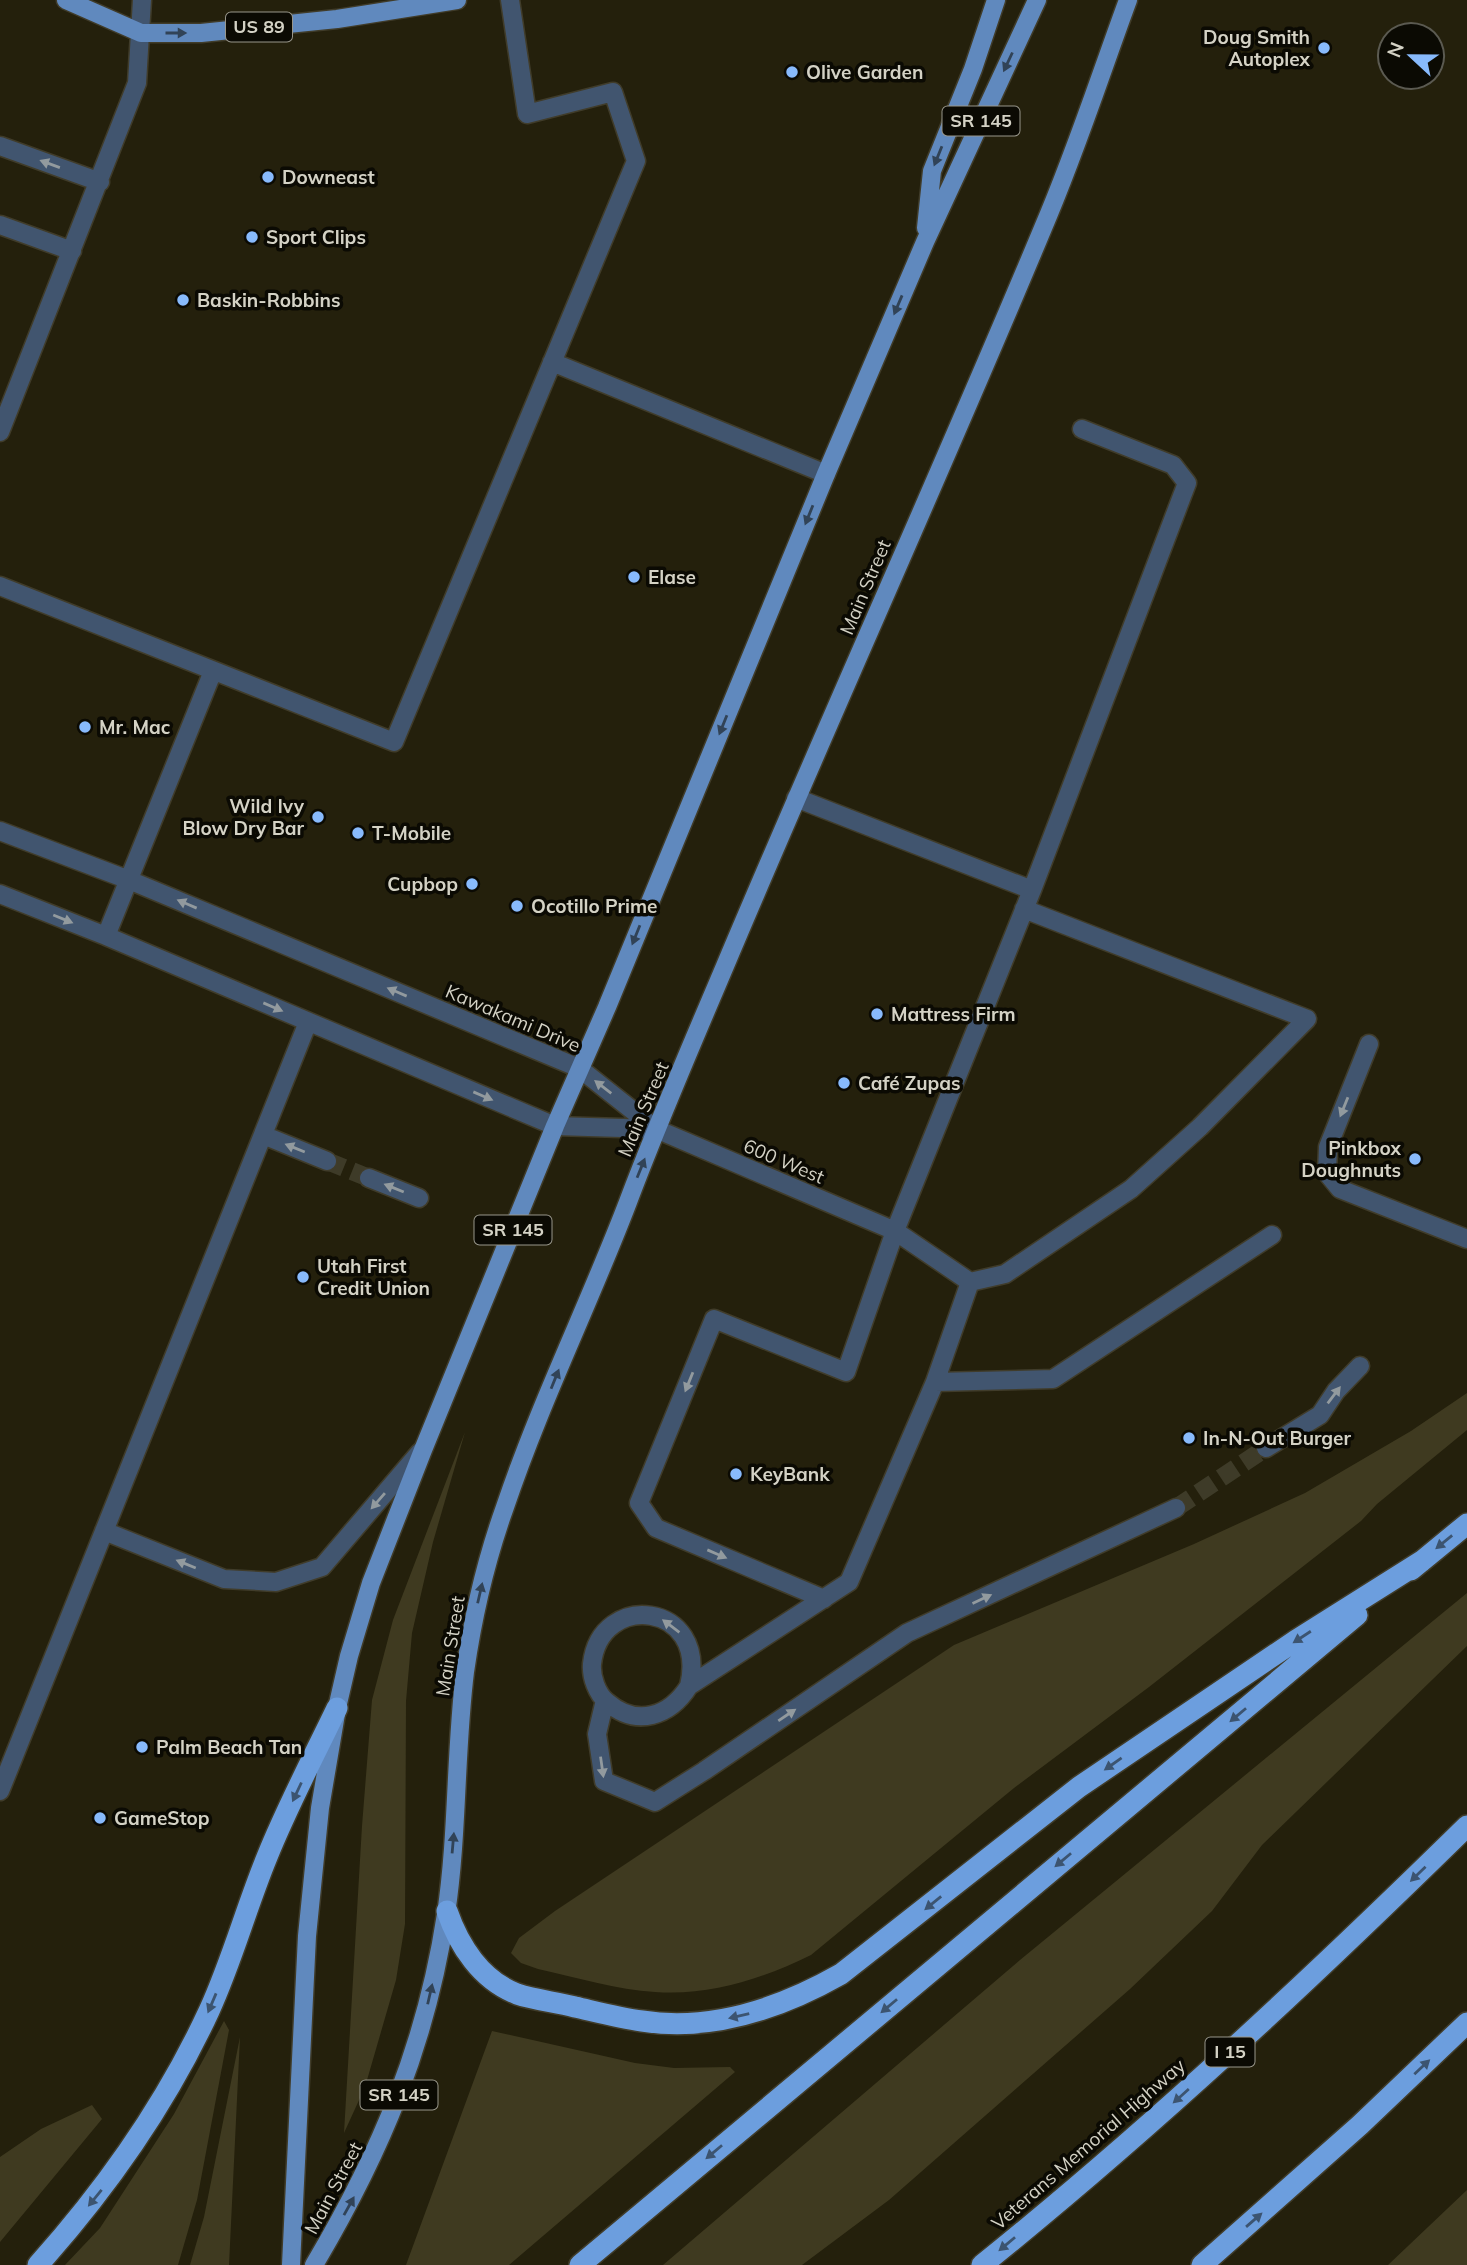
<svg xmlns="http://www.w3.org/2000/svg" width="1467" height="2265" viewBox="0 0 1467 2265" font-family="Mulish,sans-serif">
  <rect width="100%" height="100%" fill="#24200c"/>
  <path fill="#3f3a20" d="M 1467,1393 L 1467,1430 L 1377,1504 L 1361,1521 L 1149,1687 L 1014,1788 L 811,1955 C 762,1979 710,1996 655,1992 C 618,1990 575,1977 538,1969 L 521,1963 L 511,1953 L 519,1938 L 555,1911 L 954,1645 L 1194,1544 L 1305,1493 L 1411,1431 Z
    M 465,1432 L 433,1542 L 412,1633 L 406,1701 L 405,1924 L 396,1980 L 365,2087 L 344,2133 L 362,1826 L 372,1700 L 393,1620 Z
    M 1467,1593 L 1467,1646 L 1262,1845 L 1212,1911 L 1130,1989 L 889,2200 L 802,2265 L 663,2265 L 1020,1960 Z
    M 224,2021 L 229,2030 L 197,2200 L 178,2265 L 65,2265 L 100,2228 L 174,2114 Z
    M 492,2031 L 635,2063 L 674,2068 L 730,2067 L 735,2072 L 509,2265 L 406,2265 Z
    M 240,2037 L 229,2265 L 190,2265 L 204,2217 Z
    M 92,2105 L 102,2119 L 0,2242 L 0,2157 L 41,2129 Z
    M 1467,2190 L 1467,2265 L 1388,2265 Z"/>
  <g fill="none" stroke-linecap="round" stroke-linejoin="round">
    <path stroke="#3e3b28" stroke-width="18" stroke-dasharray="18 9" stroke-linecap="butt" d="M 327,1161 L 369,1178
      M 1176,1508 L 1266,1448"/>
    <g stroke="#403c2a" stroke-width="21">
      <path id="minor" d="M 0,146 L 100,182
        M 0,225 L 72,251
        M 552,362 L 826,474
        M 0,432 L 137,83 L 142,0
        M 0,586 L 394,742 L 636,161 L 613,92 L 527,114 L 510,0
        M 796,798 L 1032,890 L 1187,483 L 1173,465 L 1082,429
        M 0,831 L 129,880 L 579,1068 L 656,1129 L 895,1231 L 970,1282 L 1005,1274 L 1131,1189 L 1200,1127 L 1307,1019 L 1024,909
        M 0,894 L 106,936 L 555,1126 L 656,1129
        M 106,936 L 213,671
        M 1369,1044 L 1328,1147 L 1327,1173 L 1340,1189 L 1467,1239
        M 263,1135 L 327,1161
        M 369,1178 L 419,1198
        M 970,1282 L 935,1382 L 1053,1379 L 1272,1235
        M 1266,1448 L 1320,1415 L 1336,1391 L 1360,1366
        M 104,1531 L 224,1579 L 276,1582 L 322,1567 L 420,1452
        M 824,1599 L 656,1528 L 639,1503 L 714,1319 L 846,1372 L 895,1231 L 1032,890
        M 689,1686 C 709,1602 600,1590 592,1664 C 591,1677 597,1694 607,1702 C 637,1728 670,1716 689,1686 L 849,1582 L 935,1382
        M 605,1700 L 597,1734 L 604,1781 L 655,1802 L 704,1771 L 907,1633 L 1176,1508
        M 0,1791 L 308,1022"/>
    </g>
    <g stroke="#403c2a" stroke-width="21">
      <path id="major" d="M 66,0 L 141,33 L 201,33 L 337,19 L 457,0
        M 926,228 L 932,171 L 973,69 L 996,0
        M 291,2265 L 307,1936 L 320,1808 L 337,1708 L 349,1656 L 371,1583 L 423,1450 L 555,1126 L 607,1007 L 826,474 L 925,242 L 1037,0
        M 314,2265 C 381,2152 426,2045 446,1914 C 458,1834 455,1752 465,1672 C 473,1616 486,1560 505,1507 C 540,1403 589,1304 628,1202 C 658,1122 692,1044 725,966 C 829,719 940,475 1043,228 C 1075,154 1100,76 1128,0"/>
    </g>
    <g stroke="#403c2a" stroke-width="24">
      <path id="highway" d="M 1411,1570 L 1467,1524
        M 447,1911 C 459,1946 481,1980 517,1994 C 535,2000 556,2002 575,2007 C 597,2012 620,2018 642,2021 C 712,2032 781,2008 841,1974 L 1079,1787 L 1295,1641 L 1422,1561
        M 38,2265 C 106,2189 166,2104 209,2011 C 232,1961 246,1908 267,1857 C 287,1807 313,1758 337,1708
        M 580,2265 L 1357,1615
        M 982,2265 C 1152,2128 1311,1979 1467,1826
        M 1202,2265 L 1360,2125 L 1467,2023"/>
    </g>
    <use href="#minor" stroke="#41556f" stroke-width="18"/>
    <use href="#major" stroke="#6089be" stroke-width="18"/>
    <use href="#highway" stroke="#6c9ede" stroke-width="21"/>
  </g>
  <defs><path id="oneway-solid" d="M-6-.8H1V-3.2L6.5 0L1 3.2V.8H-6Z" transform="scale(1.75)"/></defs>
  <g fill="#314357">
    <use href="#oneway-solid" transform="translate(176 33)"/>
    <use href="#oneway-solid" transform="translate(1008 62) rotate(115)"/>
    <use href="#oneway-solid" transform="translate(938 156) rotate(112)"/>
    <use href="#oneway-solid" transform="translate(898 305) rotate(113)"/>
    <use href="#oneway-solid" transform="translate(809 515) rotate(112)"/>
    <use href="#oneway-solid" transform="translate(723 725) rotate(112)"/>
    <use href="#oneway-solid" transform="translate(636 935) rotate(112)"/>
    <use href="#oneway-solid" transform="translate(641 1168) rotate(-68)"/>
    <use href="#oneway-solid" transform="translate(555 1379) rotate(-68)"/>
    <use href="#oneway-solid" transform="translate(480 1593) rotate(-77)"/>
    <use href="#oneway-solid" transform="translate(453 1843) rotate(-85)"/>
    <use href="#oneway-solid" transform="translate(430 1994) rotate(-77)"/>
    <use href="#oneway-solid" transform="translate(349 2206) rotate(-61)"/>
  </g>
  <g fill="#929a9e">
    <use href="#oneway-solid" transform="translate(50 164) rotate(-160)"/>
    <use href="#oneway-solid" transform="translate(187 904) rotate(-157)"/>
    <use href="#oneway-solid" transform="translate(63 919) rotate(22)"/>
    <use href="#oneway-solid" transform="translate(397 992) rotate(-157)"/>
    <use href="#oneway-solid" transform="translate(273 1007) rotate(23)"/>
    <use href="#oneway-solid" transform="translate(603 1087) rotate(-142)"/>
    <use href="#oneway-solid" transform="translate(483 1096) rotate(23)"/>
    <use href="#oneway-solid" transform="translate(1344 1107) rotate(112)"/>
    <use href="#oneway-solid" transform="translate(295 1148) rotate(-158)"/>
    <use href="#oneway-solid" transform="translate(394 1188) rotate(-158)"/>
    <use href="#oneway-solid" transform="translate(689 1382) rotate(112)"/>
    <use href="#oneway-solid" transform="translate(1334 1395) rotate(-53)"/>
    <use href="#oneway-solid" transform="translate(378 1501) rotate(131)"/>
    <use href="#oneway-solid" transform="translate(717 1554) rotate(23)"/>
    <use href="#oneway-solid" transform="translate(186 1564) rotate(-158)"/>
    <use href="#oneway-solid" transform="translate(982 1599) rotate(-25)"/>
    <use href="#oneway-solid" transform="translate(671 1626) rotate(-143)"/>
    <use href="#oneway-solid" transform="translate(787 1715) rotate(-34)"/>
    <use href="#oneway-solid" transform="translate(602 1767) rotate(82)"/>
  </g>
  <g fill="#3c5470">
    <use href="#oneway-solid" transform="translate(1444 1542) rotate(141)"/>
    <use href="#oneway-solid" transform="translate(1302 1637) rotate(147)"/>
    <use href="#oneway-solid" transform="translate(1238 1715) rotate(140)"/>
    <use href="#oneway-solid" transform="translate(1113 1764) rotate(145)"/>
    <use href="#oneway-solid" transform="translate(297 1792) rotate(115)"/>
    <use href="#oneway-solid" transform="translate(1063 1860) rotate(140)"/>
    <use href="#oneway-solid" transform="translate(1418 1874) rotate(136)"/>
    <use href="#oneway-solid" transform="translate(933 1903) rotate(141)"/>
    <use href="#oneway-solid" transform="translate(212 2003) rotate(113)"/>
    <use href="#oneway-solid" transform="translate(889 2006) rotate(140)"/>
    <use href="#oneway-solid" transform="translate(739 2016) rotate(167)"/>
    <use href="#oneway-solid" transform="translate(1422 2067) rotate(-43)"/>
    <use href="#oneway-solid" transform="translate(1181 2096) rotate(138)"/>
    <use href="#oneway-solid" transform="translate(714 2152) rotate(140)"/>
    <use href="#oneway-solid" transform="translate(95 2198) rotate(129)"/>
    <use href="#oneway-solid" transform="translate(1254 2220) rotate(-41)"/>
    <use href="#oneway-solid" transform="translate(1007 2244) rotate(140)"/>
  </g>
  <g fill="#88bafc" stroke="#0b0a03" stroke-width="2.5">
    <circle cx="1324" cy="48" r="7"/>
    <circle cx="792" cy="72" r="7"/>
    <circle cx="268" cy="177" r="7"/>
    <circle cx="252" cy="237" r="7"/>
    <circle cx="183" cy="300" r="7"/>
    <circle cx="634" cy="577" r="7"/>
    <circle cx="85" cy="727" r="7"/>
    <circle cx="318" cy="817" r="7"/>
    <circle cx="358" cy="833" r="7"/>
    <circle cx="472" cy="884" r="7"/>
    <circle cx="517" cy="906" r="7"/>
    <circle cx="877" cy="1014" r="7"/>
    <circle cx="844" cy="1083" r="7"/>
    <circle cx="1415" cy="1159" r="7"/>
    <circle cx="303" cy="1277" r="7"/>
    <circle cx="1189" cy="1438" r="7"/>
    <circle cx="736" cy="1474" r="7"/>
    <circle cx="142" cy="1747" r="7"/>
    <circle cx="100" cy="1818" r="7"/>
  </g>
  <g text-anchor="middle" stroke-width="7" stroke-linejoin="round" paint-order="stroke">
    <g fill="#0b0a03" stroke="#98968b" stroke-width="2">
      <rect x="226" y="12.5" width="66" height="29" rx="5"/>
      <rect x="942.5" y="106.5" width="77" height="29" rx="5"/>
      <rect x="474.5" y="1215.5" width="77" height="29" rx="5"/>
      <rect x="1205.5" y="2037.5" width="49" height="29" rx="5"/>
      <rect x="360.5" y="2080.5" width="77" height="29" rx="5"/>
    </g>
    <g font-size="18" font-weight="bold" fill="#d4d2c5">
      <text x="259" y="33">US 89</text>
      <text x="981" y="127">SR 145</text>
      <text x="513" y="1236">SR 145</text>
      <text x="1230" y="2058">I 15</text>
      <text x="399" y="2101">SR 145</text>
    </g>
    <g font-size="19" font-weight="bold" fill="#d4d2c5" stroke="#0b0a03" text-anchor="start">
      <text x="1310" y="44" text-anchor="end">Doug Smith<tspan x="1310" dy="22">Autoplex</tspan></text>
      <text x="806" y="79">Olive Garden</text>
      <text x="282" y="184">Downeast</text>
      <text x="266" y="244">Sport Clips</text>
      <text x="197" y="307">Baskin-Robbins</text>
      <text x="648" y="584">Elase</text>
      <text x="99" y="734">Mr. Mac</text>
      <text x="304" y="813" text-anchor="end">Wild Ivy<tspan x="304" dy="22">Blow Dry Bar</tspan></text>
      <text x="372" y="840">T-Mobile</text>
      <text x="458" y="891" text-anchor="end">Cupbop</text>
      <text x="531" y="913">Ocotillo Prime</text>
      <text x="891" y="1021">Mattress Firm</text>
      <text x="858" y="1090">Café Zupas</text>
      <text x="1401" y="1155" text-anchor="end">Pinkbox<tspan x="1401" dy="22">Doughnuts</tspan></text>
      <text x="317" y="1273">Utah First<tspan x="317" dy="22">Credit Union</tspan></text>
      <text x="1203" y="1445">In-N-Out Burger</text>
      <text x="750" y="1481">KeyBank</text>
      <text x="156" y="1754">Palm Beach Tan</text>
      <text x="114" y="1825">GameStop</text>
    </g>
    <g font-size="19" fill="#d4d2c5" stroke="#0b0a03">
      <text transform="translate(865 587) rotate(-67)" y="7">Main Street</text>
      <text transform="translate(513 1018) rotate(23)" y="7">Kawakami Drive</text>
      <text transform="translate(643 1109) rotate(-67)" y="7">Main Street</text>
      <text transform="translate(784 1161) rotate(23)" y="7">600 West</text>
      <text transform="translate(450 1646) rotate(-81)" y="7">Main Street</text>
      <text transform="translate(1088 2144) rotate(-41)" y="7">Veterans Memorial Highway</text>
      <text transform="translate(333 2188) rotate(-62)" y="7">Main Street</text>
    </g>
  </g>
  <g transform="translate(1411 56) rotate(292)"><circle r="33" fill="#0b0a03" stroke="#5b5a51" stroke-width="2"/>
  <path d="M0-5L12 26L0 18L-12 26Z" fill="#88bafc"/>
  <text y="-10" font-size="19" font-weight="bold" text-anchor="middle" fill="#d4d2c5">N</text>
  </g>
</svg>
